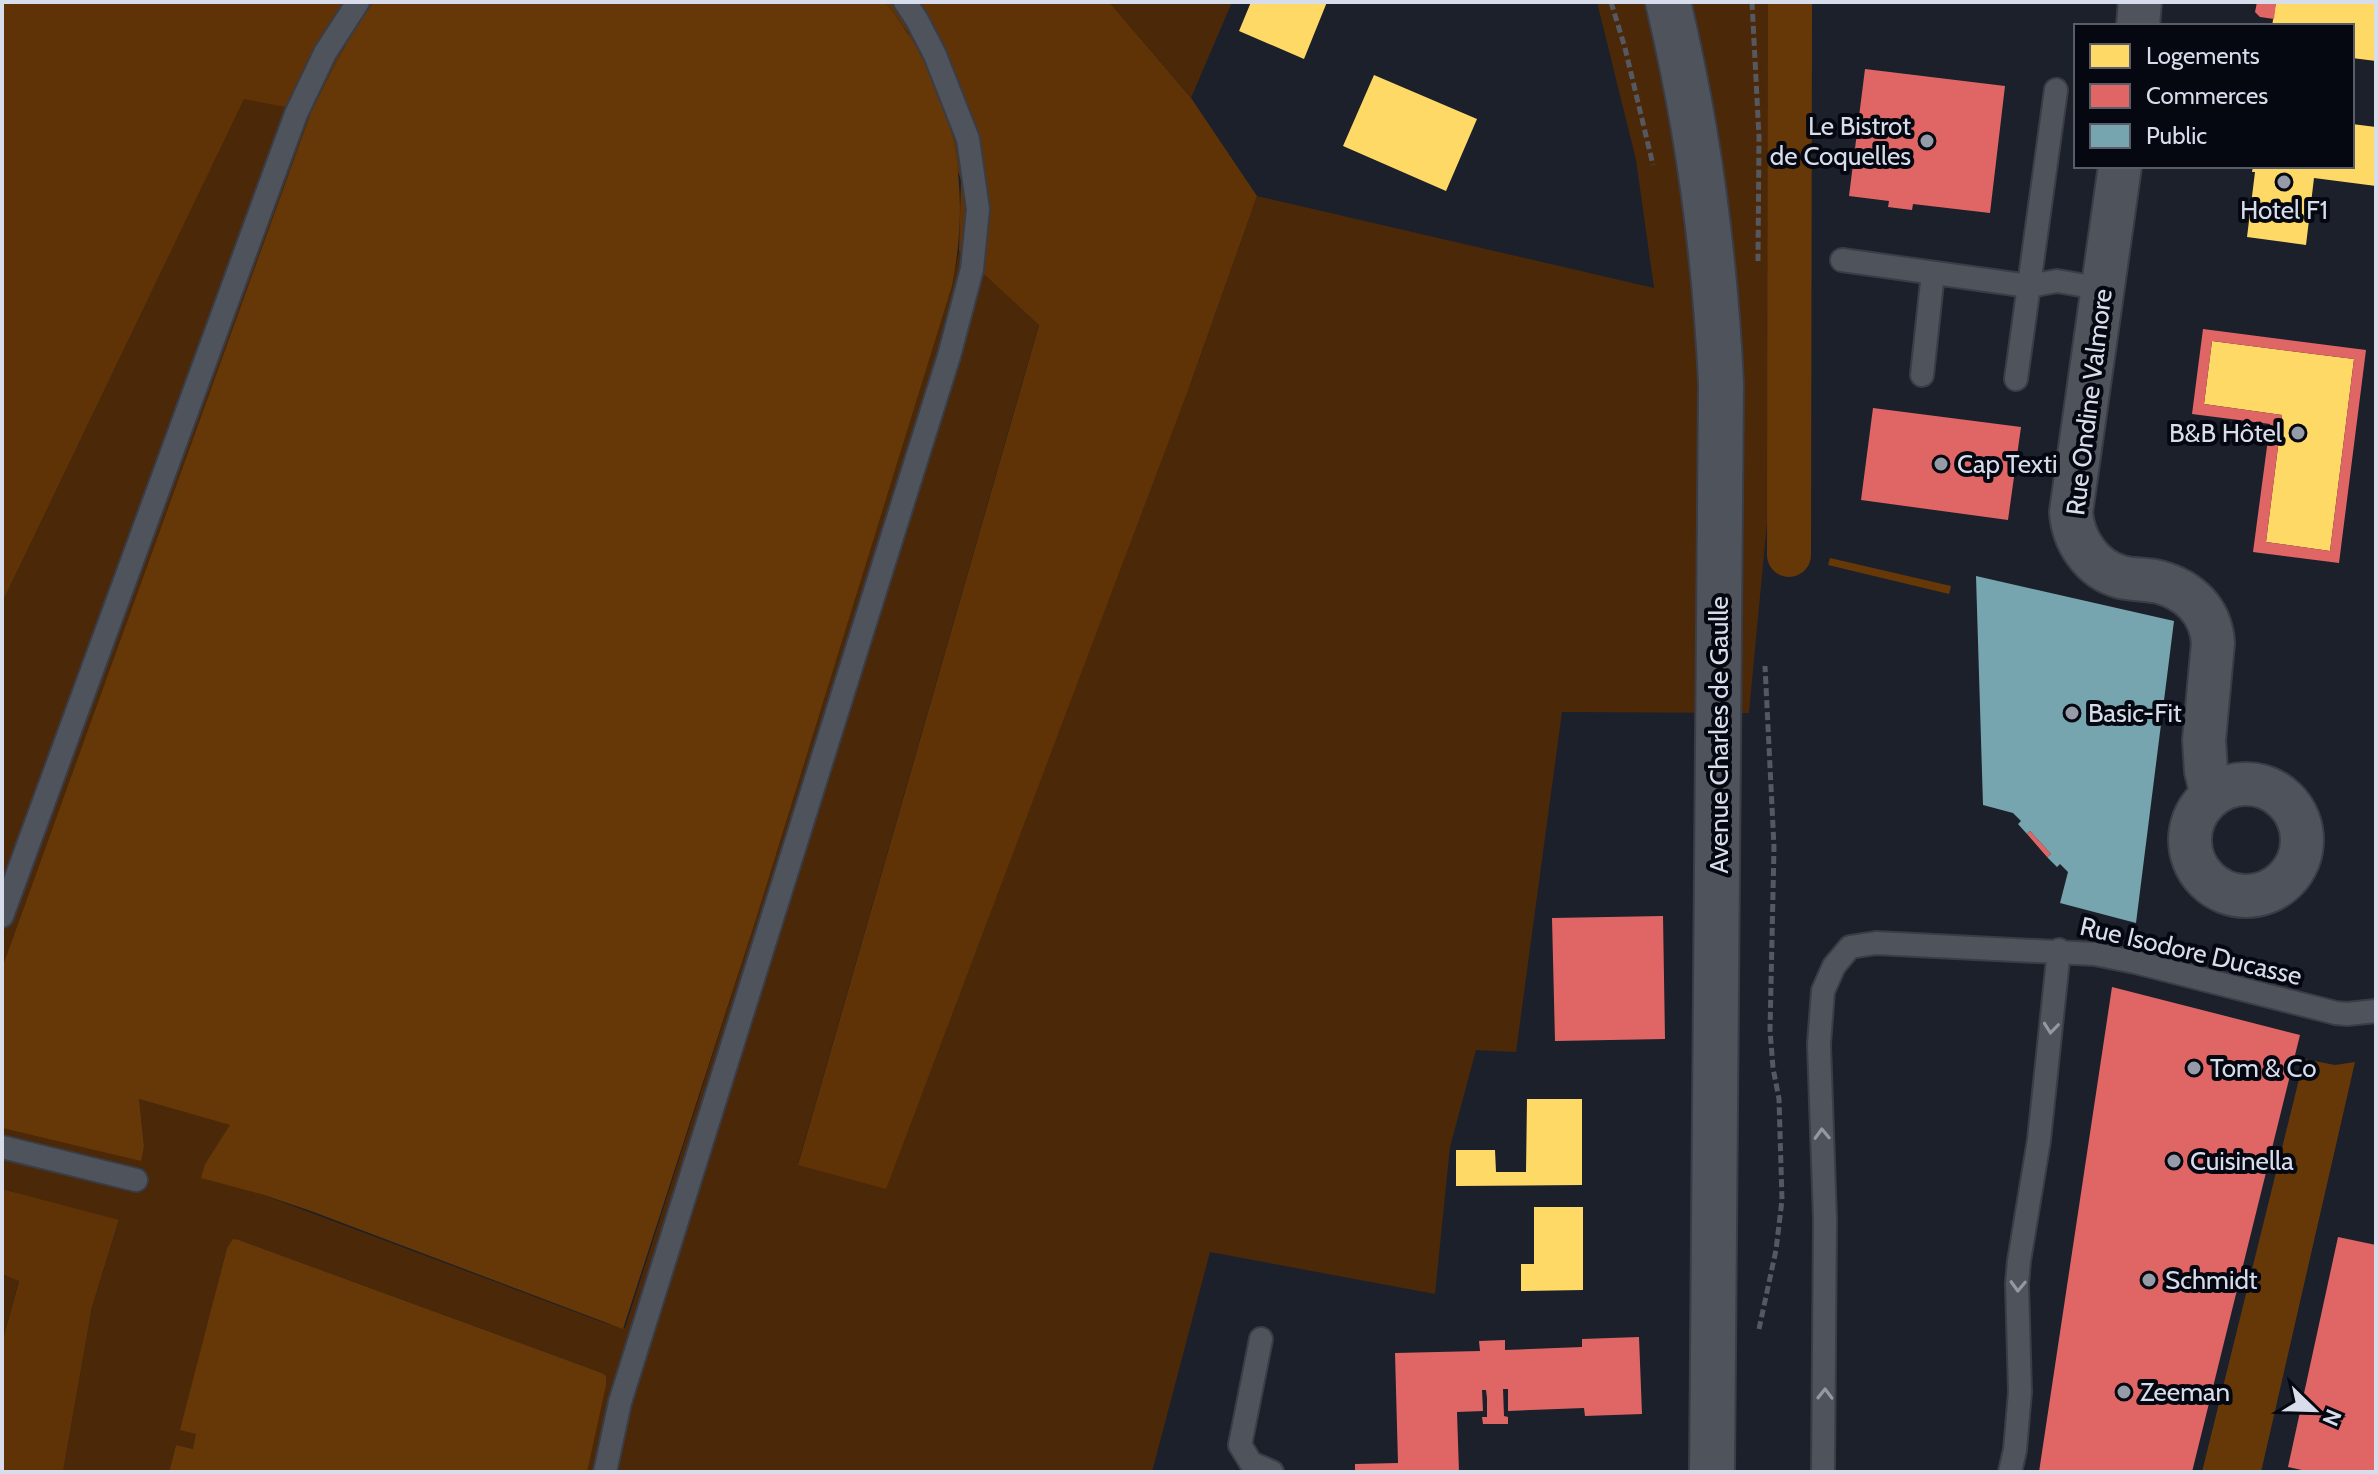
<svg xmlns="http://www.w3.org/2000/svg" width="2378" height="1474" viewBox="0 0 2378 1474" font-family="Cabin,sans-serif">
  <rect width="100%" height="100%" fill="#1c202b"/>
  <path fill="#4a2808" d="M 1109,2 L 1232,2 L 1191,98 Z
    M 1597,2 L 1773,2 L 1773,459 L 1749,713 L 1562,712 L 1516,1052 L 1476,1050 L 1450,1147 L 1435,1294 L 1210,1252 L 1152,1472 L 587,1472 L 602,1373 L 239,1240 L 233,1240 L 227,1248 L 181,1430 L 197,1434 L 193,1449 L 176,1445 L 169,1472 L 63,1472 L 92,1307 L 119,1221 L 2,1189 L 2,1128 L 140,1160 L 144,1146 L 139,1099 L 231,1125 L 205,1164 L 261,1194 L 605,1323 L 625,1328 L 757,916 L 952,286 L 959,251 L 1039,324 L 798,1164 L 1190,385 L 1257,196 L 1654,288 L 1636,160 Z
    M 244,98 L 311,112 L 2,968 L 2,603 Z
    M 2,1274 L 19,1280 L 2,1343 Z"/>
  <path fill="#5f3306" d="M 2,2 L 374,2 C 348,35 330,75 311,112 L 244,99 L 2,603 Z
    M 885,2 L 1109,2 L 1191,98 L 1257,196 L 1190,385 L 886,1189 L 798,1165 L 1039,325 L 959,251 L 961,180 L 908,33 Z
    M 2,1189 L 119,1220 L 92,1307 L 63,1472 L 2,1472 L 2,1343 L 19,1281 L 2,1274 Z"/>
  <path fill="#663808" d="M 374,2 L 885,2 C 953,88 973,179 952,286 L 757,916 L 623,1329 L 311,1211 L 261,1194 L 201,1178 L 205,1164 L 230,1125 L 139,1099 L 144,1146 L 141,1161 L 2,1128 L 2,968 L 311,112 C 330,75 348,35 374,2 Z
    M 1830,558 L 1951,586 L 1949,594 L 1828,565 Z
    M 2304,1059 L 2335,1065 L 2355,1062 L 2261,1472 L 2202,1472 Z
    M 233,1239 L 239,1240 L 602,1373 L 606,1376 L 606,1385 L 587,1472 L 169,1472 L 176,1445 L 193,1449 L 196,1434 L 180,1430 L 227,1248 Z"/>
  <path fill="#ffd966" d="M 1251,2 L 1327,2 L 1304,59 L 1239,31 Z
    M 2276,2 L 2376,2 L 2376,61 L 2352,58 L 2352,26 L 2272,26 Z
    M 1374,75 L 1477,119 L 1446,191 L 1343,146 Z
    M 2352,124 L 2376,127 L 2376,186 L 2314,178 L 2306,245 L 2247,237 L 2255,172 L 2252,172 L 2253,166 L 2352,166 Z
    M 2212,341 L 2354,359 L 2330,551 L 2266,542 L 2282,415 L 2204,404 Z
    M 1527,1099 L 1582,1099 L 1582,1185 L 1456,1186 L 1456,1150 L 1495,1150 L 1496,1172 L 1526,1172 Z
    M 1534,1207 L 1583,1207 L 1583,1290 L 1521,1291 L 1521,1264 L 1534,1264 Z"/>
  <path fill="#e06666" fill-rule="evenodd" d="M 2257,2 L 2276,3 L 2274,19 L 2260,17 L 2255,12 Z
    M 1865,69 L 2005,86 L 1990,213 L 1913,204 L 1912,210 L 1888,207 L 1889,201 L 1849,196 Z
    M 2203,329 L 2366,350 L 2339,563 L 2253,552 L 2270,424 L 2192,414 ZM 2212,341 L 2354,359 L 2330,551 L 2266,542 L 2282,415 L 2204,404 Z
    M 1873,408 L 2021,427 L 2008,520 L 1861,500 Z
    M 2030,831 L 2051,854 L 2047,857 L 2027,834 Z
    M 1663,916 L 1665,1039 L 1555,1041 L 1552,918 Z
    M 2112,987 L 2300,1035 L 2192,1472 L 2039,1472 Z
    M 2338,1237 L 2376,1245 L 2376,1472 L 2311,1472 L 2288,1467 Z
    M 1639,1337 L 1642,1414 L 1585,1416 L 1584,1408 L 1508,1411 L 1508,1389 L 1503,1389 L 1504,1416 L 1508,1417 L 1508,1424 L 1483,1424 L 1482,1417 L 1487,1417 L 1487,1398 L 1486,1390 L 1482,1390 L 1483,1411 L 1457,1412 L 1459,1472 L 1355,1472 L 1355,1464 L 1398,1463 L 1395,1353 L 1480,1351 L 1479,1341 L 1505,1340 L 1505,1350 L 1582,1347 L 1582,1339 Z"/>
  <path fill="#76a5af" d="M 1976,576 L 2174,621 L 2136,923 L 2060,903 L 2068,872 L 2060,864 L 2057,867 L 2047,857 L 2051,854 L 2030,831 L 2027,834 L 2018,824 L 2021,821 L 2013,813 L 1983,805 Z"/>
  <g fill="none" stroke-linecap="round" stroke-linejoin="round">
    <path stroke="#663808" stroke-width="44" d="M 1789,555 L 1790,2"/>
    <g stroke="#3a3c46" stroke-width="26">
      <path id="lane" d="M 1842,260 L 2029,286 L 2057,281 L 2104,289
        M 1922,375 L 1933,273
        M 2016,379 L 2056,90
        M 2,916 L 296,114 L 325,53 L 358,2
        M 2,1147 L 136,1180
        M 1261,1339 L 1240,1445 L 1251,1463 L 1272,1472
        M 605,1472 L 620,1402 L 949,356 L 972,269 L 978,209 L 968,139 L 935,55 L 917,20 L 905,2
        M 1823,1472 L 1825,1220 L 1819,1044 L 1823,991 L 1834,966 L 1850,947 L 1876,943 L 2095,954 L 2135,962 L 2336,1013 L 2347,1014 L 2376,1011
        M 2010,1472 L 2015,1450 L 2020,1392 L 2017,1284 L 2019,1261 L 2039,1140 L 2059,950"/>
    </g>
    <g stroke="#3a3c46" stroke-width="46">
      <path id="street" d="M 2138,26 L 2140,2
        M 2120,166 L 2071,512 C 2073,540 2091,569 2121,577 C 2133,580 2147,579 2159,582 C 2189,590 2211,611 2213,643 L 2204,740 L 2206,771 L 2212,795
        M2190 840a56 56 0 1 1 112 0a56 56 0 1 1-112 0Z"/>
    </g>
    <g stroke="#3a3c46" stroke-width="48">
      <path id="secondary" d="M 1668,2 C 1698,127 1715,255 1721,384 L 1712,1472"/>
    </g>
    <path stroke="#555861" stroke-width="5" stroke-dasharray="8 4" stroke-linecap="butt" d="M 1611,2 L 1625,48 L 1653,165
      M 1752,2 L 1759,137 L 1758,261
      M 1759,1329 L 1776,1250 L 1782,1200 L 1779,1099 L 1773,1068 L 1770,1030 L 1774,847 L 1765,666"/>
    <use href="#lane" stroke="#4f535b" stroke-width="22"/>
    <use href="#street" stroke="#4f535b" stroke-width="42"/>
    <use href="#secondary" stroke="#4f535b" stroke-width="44"/>
  </g>
  <defs><path id="oneway-chevron" d="M-2-3.5L2.5 0L-2 3.5" fill="none" stroke-width="1.6" stroke-linecap="round" stroke-linejoin="round" transform="scale(2)"/></defs>
  <g stroke="#9498a3">
    <use href="#oneway-chevron" transform="translate(2051 1028) rotate(96)"/>
    <use href="#oneway-chevron" transform="translate(1822 1134) rotate(-92)"/>
    <use href="#oneway-chevron" transform="translate(2018 1286) rotate(92)"/>
    <use href="#oneway-chevron" transform="translate(1825 1394) rotate(-89)"/>
  </g>
  <g fill="#969ba8" stroke="#050810" stroke-width="3">
    <circle cx="1927" cy="141" r="8"/>
    <circle cx="2284" cy="182" r="8"/>
    <circle cx="2298" cy="433" r="8"/>
    <circle cx="1941" cy="464" r="8"/>
    <circle cx="2072" cy="713" r="8"/>
    <circle cx="2194" cy="1068" r="8"/>
    <circle cx="2174" cy="1161" r="8"/>
    <circle cx="2149" cy="1280" r="8"/>
    <circle cx="2124" cy="1392" r="8"/>
  </g>
  <g text-anchor="middle" stroke-width="8" stroke-linejoin="round" paint-order="stroke">
    <g font-size="26" fill="#d8ddeb" stroke="#050810" text-anchor="start">
      <text x="1911" y="135" text-anchor="end">Le Bistrot<tspan x="1911" dy="30">de Coquelles</tspan></text>
      <text x="2284" y="219" text-anchor="middle">Hotel F1</text>
      <text x="2282" y="442" text-anchor="end">B&amp;B Hôtel</text>
      <text x="1957" y="473">Cap Texti</text>
      <text x="2088" y="722">Basic-Fit</text>
      <text x="2210" y="1077">Tom &amp; Co</text>
      <text x="2190" y="1170">Cuisinella</text>
      <text x="2165" y="1289">Schmidt</text>
      <text x="2140" y="1401">Zeeman</text>
    </g>
    <g font-size="26" fill="#d8ddeb" stroke="#050810">
      <text transform="translate(2089 402) rotate(-83)" y="9">Rue Ondine Valmore</text>
      <text transform="translate(1719 735) rotate(-90)" y="9">Avenue Charles de Gaulle</text>
      <text transform="translate(2191 951) rotate(13)" y="9">Rue Isodore Ducasse</text>
    </g>
  </g>
  <rect width="2378" height="1474" fill="none" stroke="#d8ddeb" stroke-width="8"/>
  <rect x="2074" y="24" width="280" height="144" fill="#050810" stroke="#595d68" stroke-width="2"/>
  <rect x="2090" y="44" width="40" height="24" fill="#ffd966" stroke="#595d68" stroke-width="2"/>
  <text x="2146" y="64" font-size="24" fill="#d8ddeb">Logements</text>
  <rect x="2090" y="84" width="40" height="24" fill="#e06666" stroke="#595d68" stroke-width="2"/>
  <text x="2146" y="104" font-size="24" fill="#d8ddeb">Commerces</text>
  <rect x="2090" y="124" width="40" height="24" fill="#76a5af" stroke="#595d68" stroke-width="2"/>
  <text x="2146" y="144" font-size="24" fill="#d8ddeb">Public</text>
  <g transform="translate(2314 1410) rotate(113)" stroke="#050810" stroke-width="6" paint-order="stroke">
  <path d="M0-6L14 30L0 20L-14 30Z" fill="#d8ddeb"/>
  <text y="-12" font-size="22" font-weight="bold" text-anchor="middle" fill="#d8ddeb">N</text>
  </g>
</svg>
